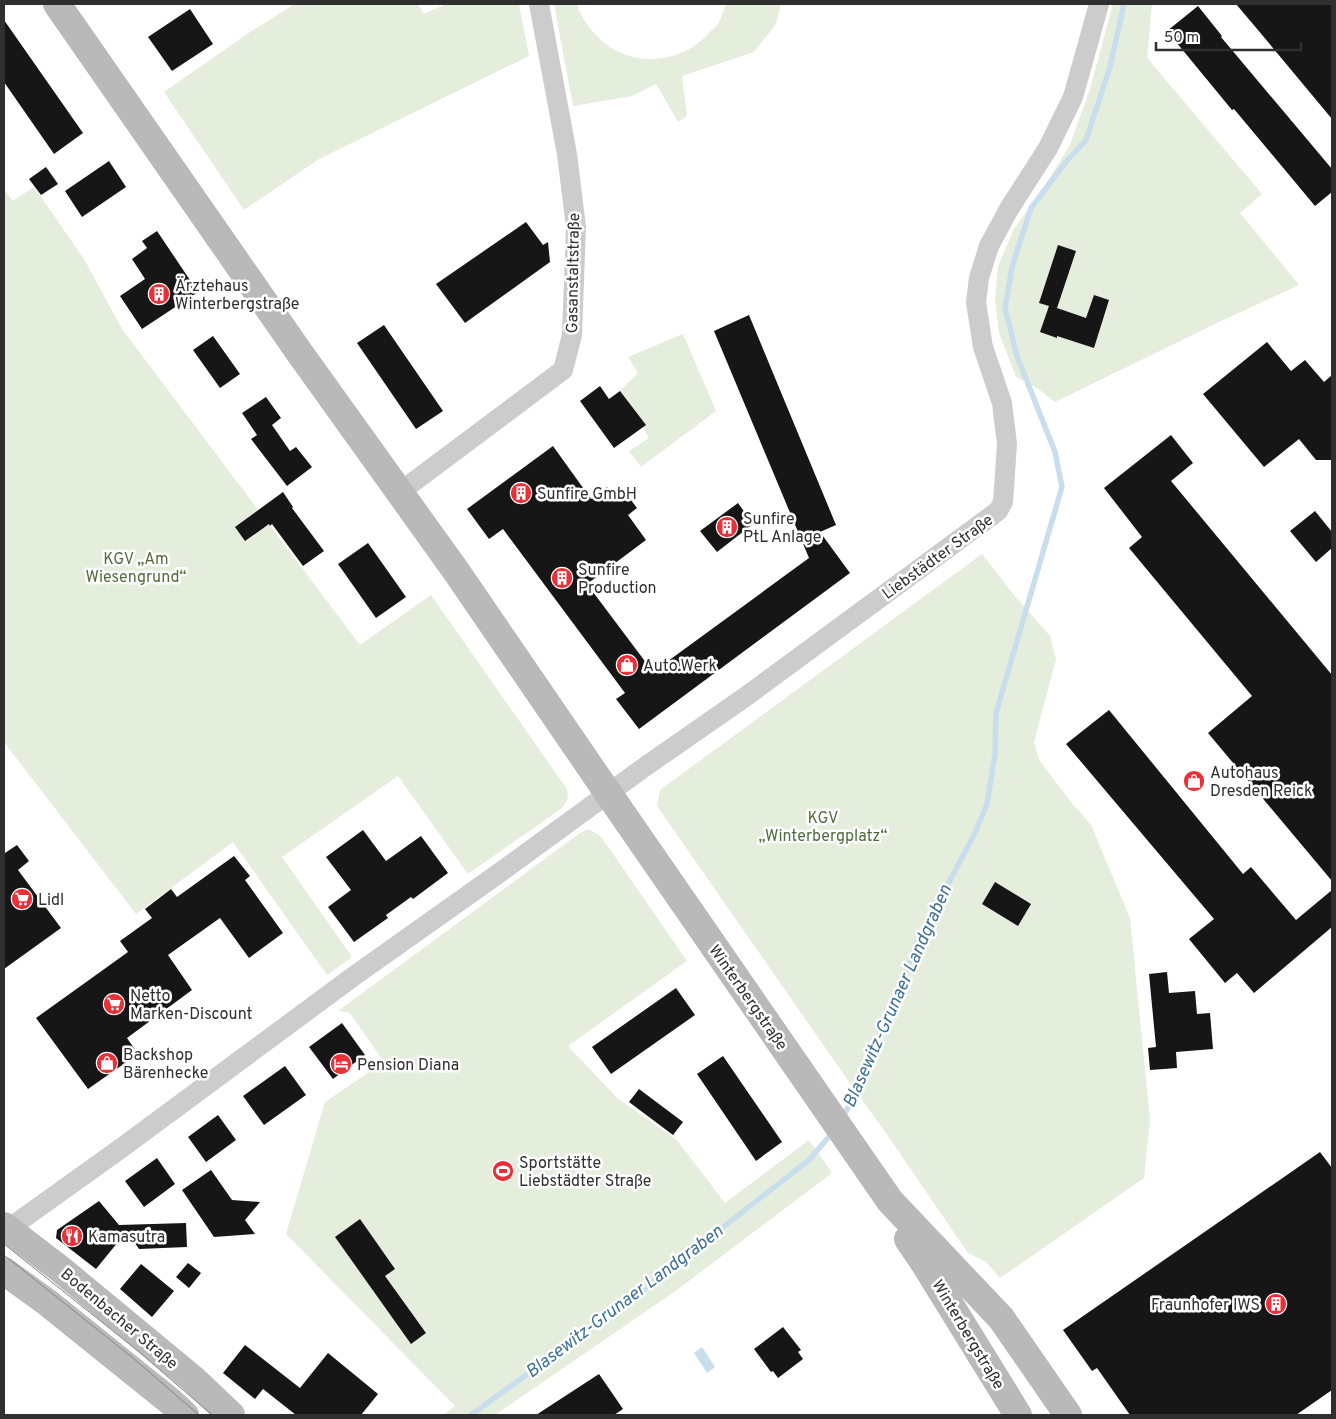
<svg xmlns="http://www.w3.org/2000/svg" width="1336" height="1419" viewBox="0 0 1336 1419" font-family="Overpass,sans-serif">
  <rect width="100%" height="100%" fill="#fff"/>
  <path fill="#e5eddd" d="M 295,4 L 418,4 L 424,14 L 446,4 L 519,4 L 529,56 L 319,159 L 244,210 L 164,92 L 253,30 Z
    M 554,4 L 577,4 C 580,17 590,29 600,39 C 630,68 681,65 709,33 C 712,30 717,26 719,22 C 722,16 724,9 726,4 L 781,4 L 776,24 L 754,52 L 682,76 L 687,116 L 678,122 L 656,84 L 632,96 L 573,106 Z
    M 1113,4 L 1152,4 L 1147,58 L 1262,194 L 1240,213 L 1299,285 L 1219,322 L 1055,402 L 1037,388 L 1016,377 L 999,333 L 995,298 L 998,266 L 1014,229 L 1044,187 L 1069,147 L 1090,89 Z
    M 34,187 L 84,259 L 122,329 L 360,645 L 431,595 L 567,789 L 568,799 L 562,808 L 468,874 L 398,776 L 282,857 L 352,957 L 327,975 L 233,842 L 136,914 L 4,742 L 4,189 L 13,201 Z
    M 683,334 L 716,411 L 641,467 L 629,451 L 649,438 L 643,427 L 645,425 L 620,391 L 638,373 L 628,357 Z
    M 982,554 L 1014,595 L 1050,636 L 1056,659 L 1034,742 L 1039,760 L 1071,802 L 1091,825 L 1130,918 L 1150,1120 L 1144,1178 L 1000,1278 L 986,1262 L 968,1253 L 886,1133 L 847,1079 L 657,806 L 660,790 Z
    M 589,829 L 600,836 L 609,848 L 687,961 L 568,1046 L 618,1099 L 676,1139 L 725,1203 L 809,1140 L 832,1173 L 677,1290 L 495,1415 L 443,1415 L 455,1406 L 286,1234 L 325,1102 L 384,1062 L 350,1013 L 338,1011 L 580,833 Z"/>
  <path fill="#c9deed" d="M 702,1347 L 715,1367 L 707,1373 L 694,1353 Z"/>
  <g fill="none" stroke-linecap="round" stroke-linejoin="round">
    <path stroke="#c9deed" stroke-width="5.5" d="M 842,1118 L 863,1082 L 885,1018 L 897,995 L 917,943 L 976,831 L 987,804 L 995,754 L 996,713 L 1062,487 L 1055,452 L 1017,356 L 1005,308 L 1012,267 L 1031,208 L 1066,162 L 1086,140 L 1110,67 L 1124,4
      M 471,1415 L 636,1295 L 809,1160 L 833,1132"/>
  </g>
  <path fill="#161616" d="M 1236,4 L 1332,4 L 1332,119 L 1263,36 Z
    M 1198,6 L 1222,36 L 1221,37 L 1332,169 L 1332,192 L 1315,206 L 1234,109 L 1232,110 L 1167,31 Z
    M 190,9 L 213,44 L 172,71 L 148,37 Z
    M 4,20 L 83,133 L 54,154 L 4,82 Z
    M 109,161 L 126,187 L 82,217 L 65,191 Z
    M 46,167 L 58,184 L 41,195 L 29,179 Z
    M 526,222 L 543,245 L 548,242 L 550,262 L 465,323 L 436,284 Z
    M 157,231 L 198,292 L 142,329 L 120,296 L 145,279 L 132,259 L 147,248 L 142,241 Z
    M 1058,245 L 1076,251 L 1057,308 L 1086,318 L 1094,295 L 1109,300 L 1094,348 L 1057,336 L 1057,338 L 1040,332 L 1049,306 L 1039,303 Z
    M 749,315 L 836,525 L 820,532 L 850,573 L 639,729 L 616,699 L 625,693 L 503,529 L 489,539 L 467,509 L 553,446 L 591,499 L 607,487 L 616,500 L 625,492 L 637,508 L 628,515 L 646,540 L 587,584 L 653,672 L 809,558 L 714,331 Z
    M 384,325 L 443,411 L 416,429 L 357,343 Z
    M 213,336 L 240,374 L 220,388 L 193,350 Z
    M 1267,342 L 1291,371 L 1305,360 L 1324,382 L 1332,375 L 1332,460 L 1316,460 L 1299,439 L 1264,467 L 1203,394 Z
    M 600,386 L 609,399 L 620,391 L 646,425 L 614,448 L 580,401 Z
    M 266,397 L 281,418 L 272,425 L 290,451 L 296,447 L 312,467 L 287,486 L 251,439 L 257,435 L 242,413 Z
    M 1171,435 L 1193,463 L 1171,481 L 1332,675 L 1332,881 L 1208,733 L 1252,696 L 1129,548 L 1142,537 L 1104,488 Z
    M 283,492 L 293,507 L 292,508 L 324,551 L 303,566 L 272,524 L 270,526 L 269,524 L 245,541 L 235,527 Z
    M 738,503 L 753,524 L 717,552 L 700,531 Z
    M 1315,511 L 1332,532 L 1332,548 L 1316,562 L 1290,531 Z
    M 368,543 L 406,597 L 376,618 L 338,564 Z
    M 1109,710 L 1243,874 L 1251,867 L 1296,920 L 1332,890 L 1332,927 L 1254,993 L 1237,973 L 1225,983 L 1189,939 L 1214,919 L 1066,744 Z
    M 363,830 L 386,861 L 421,836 L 448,873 L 413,899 L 411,897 L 386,915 L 388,918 L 354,942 L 328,907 L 351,890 L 326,857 Z
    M 17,845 L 29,861 L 18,870 L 61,928 L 4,969 L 4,851 L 5,853 Z
    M 234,856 L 250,876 L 245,880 L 283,933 L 249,958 L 220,918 L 168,955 L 192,990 L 127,1038 L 138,1054 L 88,1089 L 36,1018 L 128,952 L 120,941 L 152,918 L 145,909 L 171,889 L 177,897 Z
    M 995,882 L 1031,904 L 1018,926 L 982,904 Z
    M 1167,972 L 1169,993 L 1195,991 L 1197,1014 L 1210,1013 L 1213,1049 L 1176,1052 L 1177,1068 L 1150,1070 L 1148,1048 L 1156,1047 L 1149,974 Z
    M 676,988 L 695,1015 L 611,1074 L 592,1047 Z
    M 342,1023 L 365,1055 L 333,1079 L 309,1047 Z
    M 723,1056 L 782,1142 L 756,1161 L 697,1074 Z
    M 285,1066 L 306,1095 L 264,1125 L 243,1096 Z
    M 639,1089 L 683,1122 L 673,1135 L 629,1102 Z
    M 218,1115 L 236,1140 L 206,1162 L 188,1137 Z
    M 1320,1152 L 1332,1168 L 1332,1390 L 1296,1415 L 1130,1415 L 1097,1368 L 1092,1371 L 1063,1330 Z
    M 157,1158 L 175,1184 L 144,1207 L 125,1181 Z
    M 211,1170 L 232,1200 L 260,1202 L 245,1220 L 255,1234 L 214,1237 L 182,1190 Z
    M 99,1201 L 119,1225 L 186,1223 L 187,1247 L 139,1249 L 127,1231 L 96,1269 L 56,1238 L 57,1230 Z
    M 360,1219 L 395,1269 L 385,1276 L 426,1333 L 411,1344 L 335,1237 Z
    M 188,1263 L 201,1273 L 189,1288 L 176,1277 Z
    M 141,1264 L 174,1291 L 152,1317 L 120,1289 Z
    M 783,1327 L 801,1350 L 798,1352 L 803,1359 L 778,1378 L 773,1371 L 771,1372 L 754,1349 Z
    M 245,1345 L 300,1388 L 328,1353 L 378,1394 L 361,1415 L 296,1415 L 263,1389 L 255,1399 L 223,1373 Z
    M 599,1374 L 623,1409 L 614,1415 L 536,1415 Z"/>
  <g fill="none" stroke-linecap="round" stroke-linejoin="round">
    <path stroke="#ccc" stroke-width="20" d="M 400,492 L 563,370 L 572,335 L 576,227 L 567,154 L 539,4
      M 4,1232 L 120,1149 L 354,976 L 495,876 L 646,766 L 748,695 L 998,511 L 1003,502 L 1007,444 L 1002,403 L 983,347 L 976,302 L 979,278 L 989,246 L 1009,209 L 1048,148 L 1073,97 L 1099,4"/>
    <path stroke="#b9b9b9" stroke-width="28" d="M 57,4 L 299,352 L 456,571 L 608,793 L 890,1201 L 1001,1318 L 1068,1415
      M 4,1226 L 60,1269 L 193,1379 L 231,1415
      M 908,1239 L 923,1261 L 1018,1415
      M 4,1271 L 48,1303 L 171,1402 L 185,1415"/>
    <path stroke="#848484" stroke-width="1" d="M 4,1244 L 138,1351 L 212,1415
      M 4,1255 L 133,1358 L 199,1415"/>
  </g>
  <defs>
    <g id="building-disc" transform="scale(1.125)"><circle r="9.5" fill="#e92f37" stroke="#fff"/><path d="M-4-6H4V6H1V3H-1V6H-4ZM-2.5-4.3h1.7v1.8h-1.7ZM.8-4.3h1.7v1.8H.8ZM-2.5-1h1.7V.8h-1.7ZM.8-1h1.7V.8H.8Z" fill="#fff"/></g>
    <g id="shop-disc" transform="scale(1.125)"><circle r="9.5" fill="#e92f37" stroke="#fff"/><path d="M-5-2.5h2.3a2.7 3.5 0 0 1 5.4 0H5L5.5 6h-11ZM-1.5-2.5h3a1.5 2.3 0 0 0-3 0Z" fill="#fff"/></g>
    <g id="supermarket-disc" transform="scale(1.125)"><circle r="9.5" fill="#e92f37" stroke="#fff"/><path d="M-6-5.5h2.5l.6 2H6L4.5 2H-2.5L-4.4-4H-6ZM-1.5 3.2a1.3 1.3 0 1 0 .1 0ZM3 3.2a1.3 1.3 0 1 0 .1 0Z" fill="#fff"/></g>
    <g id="hotel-disc" transform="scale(1.125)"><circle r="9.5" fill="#e92f37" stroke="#fff"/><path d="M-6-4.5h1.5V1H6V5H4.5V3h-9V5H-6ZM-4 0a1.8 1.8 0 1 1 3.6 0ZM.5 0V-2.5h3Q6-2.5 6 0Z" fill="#fff"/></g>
    <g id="stadium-disc" transform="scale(1.125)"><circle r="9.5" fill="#e92f37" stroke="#fff"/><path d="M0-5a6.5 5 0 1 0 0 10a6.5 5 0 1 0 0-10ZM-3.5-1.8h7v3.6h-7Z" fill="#fff"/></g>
    <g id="restaurant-disc" transform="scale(1.125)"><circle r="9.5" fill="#e92f37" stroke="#fff"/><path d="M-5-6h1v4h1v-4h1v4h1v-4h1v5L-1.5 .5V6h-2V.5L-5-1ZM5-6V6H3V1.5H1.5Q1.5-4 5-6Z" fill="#fff"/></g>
  </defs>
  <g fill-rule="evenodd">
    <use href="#building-disc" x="159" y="294"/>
    <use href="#building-disc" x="521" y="493"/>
    <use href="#building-disc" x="727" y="527"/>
    <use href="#building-disc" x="562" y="578"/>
    <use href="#shop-disc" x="627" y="665"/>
    <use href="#shop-disc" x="1194" y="781"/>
    <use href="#supermarket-disc" x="22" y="899"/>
    <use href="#supermarket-disc" x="114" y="1004"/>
    <use href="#shop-disc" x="107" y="1063"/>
    <use href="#hotel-disc" x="341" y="1064"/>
    <use href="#stadium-disc" x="503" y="1171"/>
    <use href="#restaurant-disc" x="72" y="1236"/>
    <use href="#building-disc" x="1276" y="1304"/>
  </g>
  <g text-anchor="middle" stroke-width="5" stroke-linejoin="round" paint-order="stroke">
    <g font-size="16" fill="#2f2f2f" stroke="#fff">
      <text transform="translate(572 273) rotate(-89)" y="6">Gasanstaltstraße</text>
      <text transform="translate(937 556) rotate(-36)" y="6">Liebstädter Straße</text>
      <text transform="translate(749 997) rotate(55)" y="6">Winterbergstraße</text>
      <text transform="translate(120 1318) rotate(40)" y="6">Bodenbacher Straße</text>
      <text transform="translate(969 1334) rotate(59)" y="6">Winterbergstraße</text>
    </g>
    <g font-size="16" fill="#2f2f2f" stroke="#fff" text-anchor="start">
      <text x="175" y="291">Ärztehaus<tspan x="175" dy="18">Winterbergstraße</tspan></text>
      <text x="537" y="499">Sunfire GmbH</text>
      <text x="743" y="524">Sunfire<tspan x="743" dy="18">PtL Anlage</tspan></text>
      <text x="578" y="575">Sunfire<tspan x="578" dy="18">Production</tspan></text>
      <text x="643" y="671">Auto.Werk</text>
      <text x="1210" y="778">Autohaus<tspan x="1210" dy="18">Dresden Reick</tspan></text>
      <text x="38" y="905">Lidl</text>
      <text x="130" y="1001">Netto<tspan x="130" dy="18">Marken-Discount</tspan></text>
      <text x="123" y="1060">Backshop<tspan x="123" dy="18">Bärenhecke</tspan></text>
      <text x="357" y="1070">Pension Diana</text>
      <text x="519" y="1168">Sportstätte<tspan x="519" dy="18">Liebstädter Straße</tspan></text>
      <text x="88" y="1242">Kamasutra</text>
      <text x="1260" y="1310" text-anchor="end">Fraunhofer IWS</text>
    </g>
    <g font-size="16" fill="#516c3c" stroke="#fff">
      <text x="136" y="564">KGV „Am<tspan x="136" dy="18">Wiesengrund“</tspan></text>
      <text x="823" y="823">KGV<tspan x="823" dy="18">„Winterbergplatz“</tspan></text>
    </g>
    <g font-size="18" font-style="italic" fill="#3b6f94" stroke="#fff">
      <text transform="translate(897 996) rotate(-66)" y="6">Blasewitz‐Grunaer Landgraben</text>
      <text transform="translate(624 1301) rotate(-37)" y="6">Blasewitz‐Grunaer Landgraben</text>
    </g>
  </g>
  <rect width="1336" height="1419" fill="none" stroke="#2f2f2f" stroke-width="10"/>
  <path d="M1156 42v8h145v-8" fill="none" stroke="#2f2f2f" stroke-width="2.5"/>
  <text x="1164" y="42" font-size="15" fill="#2f2f2f" stroke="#ffffff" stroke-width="4" paint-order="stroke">50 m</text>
</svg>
